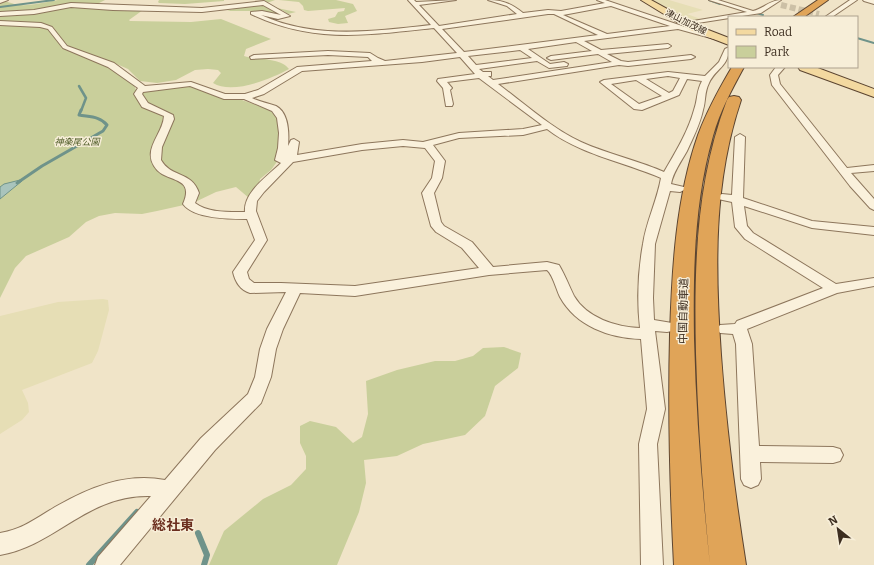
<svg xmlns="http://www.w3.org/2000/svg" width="874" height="565" viewBox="0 0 874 565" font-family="Bitter,'Noto Sans JP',serif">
  <rect width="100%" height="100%" fill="#f0e4c8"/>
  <path fill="#e6deb5" d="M 652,0 L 669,0 L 703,10 L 687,14 L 703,20 L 691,22 Z
    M 103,299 L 108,300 L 109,310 L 98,351 L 92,363 L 22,390 L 28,403 L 29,412 L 22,420 L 0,434 L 0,316 L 58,302 Z"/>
  <path fill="#c9cf9b" d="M 58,0 L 105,0 L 95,5 C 102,13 132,10 143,10 L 129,20 L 130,21 L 191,22 L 221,19 L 271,39 L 246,49 L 244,56 C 256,60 281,57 289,69 C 271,79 232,95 213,83 L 221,73 L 218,70 L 208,69 L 195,70 L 176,80 L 157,83 L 140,81 L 128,69 L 112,62 L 69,47 L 61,48 L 101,62 L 118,72 L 134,85 L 136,90 L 187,85 L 196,87 L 215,95 L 242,100 L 270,110 L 277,117 L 281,156 L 271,170 L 260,179 L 258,189 L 249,198 L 236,187 L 216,192 L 193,203 L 157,211 L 142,214 L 115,213 L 99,216 L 86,222 L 69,237 L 26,256 L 15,268 L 0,298 L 0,2 C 8,0 11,4 19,5 C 32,6 45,2 58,0 Z
    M 159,0 L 224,0 L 224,1 L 185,4 L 159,3 L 158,2 Z
    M 265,0 L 275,0 L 267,3 L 277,8 L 296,12 L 288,14 L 282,10 L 273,10 L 282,16 L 252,11 L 227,11 Z
    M 279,0 L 336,0 L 353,4 L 357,11 L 345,16 L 348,23 L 338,24 L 329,22 L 328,19 L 335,17 L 338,12 L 344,11 L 345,8 L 308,11 L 304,10 L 303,6 L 299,2 Z
    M 504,347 L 521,353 L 518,368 L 495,386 L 485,416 L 465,435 L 423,444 L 397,456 L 364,460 L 366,483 L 359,512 L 337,565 L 209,565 L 224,531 L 263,499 L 291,485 L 306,469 L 306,456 L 300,443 L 300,426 L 310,421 L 336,427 L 353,443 L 362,437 L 368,414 L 366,381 L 397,370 L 435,361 L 455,361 L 473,356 L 483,348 Z"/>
  <path fill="#a9c4bc" stroke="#6f938a" d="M 20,180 L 22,181 L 0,199 L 0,187 L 4,184 Z"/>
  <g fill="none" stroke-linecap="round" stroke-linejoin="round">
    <path stroke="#6f938a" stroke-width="2" d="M 709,0 L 720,4
      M 0,7 L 54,0
      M 753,12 L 763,15
      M 857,38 L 874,43"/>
    <path stroke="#6f938a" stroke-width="2.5" d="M 79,86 L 86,98 L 81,111"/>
    <path stroke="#6f938a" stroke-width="3" d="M 17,183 L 42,166 L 103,131 L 107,125 C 100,116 89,117 79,115 L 81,110"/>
    <path stroke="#6f938a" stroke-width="6" d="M 198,533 L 207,555 L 204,565
      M 89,565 L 137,512"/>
    <path stroke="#ccc0a6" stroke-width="6" stroke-dasharray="6 3" stroke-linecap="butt" d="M 781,5 L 819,14"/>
    <g stroke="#8d765c" stroke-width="2">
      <path id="minor" d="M 0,0 L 8,0 L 0,3 Z
        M 408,0 L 414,0 L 416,2 L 456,0 L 419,5 L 439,26 L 517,14 L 507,6 L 488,0 C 503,0 512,4 523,13 L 548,10 L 561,11 L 605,3 L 597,0 L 605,0 L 700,32 L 720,37 L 721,38 L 718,40 L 678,29 L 584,41 L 601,50 L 668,44 L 671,46 L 668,48 L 607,54 L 621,61 L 628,62 L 691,55 L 695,57 L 691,59 L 628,66 L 619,65 L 498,84 C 525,104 551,128 581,142 C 607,154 637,160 664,172 C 675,153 688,132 694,110 C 698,99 696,92 702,81 L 687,79 L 679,95 L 642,110 L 634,109 L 600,82 L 604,80 L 668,72 L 705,76 L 719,62 L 725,49 L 729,47 C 729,67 716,68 709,83 C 704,93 706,101 703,110 C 700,124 693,138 687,151 C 681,162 673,172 671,184 L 684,187 L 686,189 L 680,192 L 670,191 L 655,244 L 653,298 L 654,320 L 672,323 L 675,327 L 672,331 L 667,332 L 655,331 L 665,409 L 657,444 L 663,565 L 641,565 L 639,444 L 647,409 L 641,339 C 609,338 576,326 560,297 C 556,289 553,275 547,270 L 489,275 L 355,296 L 300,293 L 283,329 L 276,349 L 271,377 L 261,403 L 215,450 L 120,565 L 95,565 L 98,557 L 151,496 C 87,494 57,545 0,555 L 0,533 C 21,530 37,518 55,507 C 88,488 126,472 165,480 L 201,438 L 248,394 L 255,377 L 260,349 L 267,329 L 286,292 L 250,293 C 240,290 235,281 233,272 L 255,240 L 247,219 C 230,219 194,219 183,204 C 196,174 164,184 154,166 C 143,148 163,134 164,116 L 142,107 L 134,94 L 138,88 L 108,67 L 63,48 L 48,29 L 40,27 L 0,25 L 0,21 L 41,23 L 52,27 L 67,46 L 114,63 L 145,86 L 191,82 L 225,94 L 245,94 L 258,90 L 297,67 L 372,61 L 368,57 L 328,55 L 251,59 L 250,57 L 254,55 L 328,51 L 370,53 L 378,58 L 385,61 L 457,53 L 434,28 C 368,35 313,44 251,14 L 251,12 L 262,11 L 281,15 L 263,5 L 202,12 L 113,10 L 71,7 L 34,14 L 0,16 L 0,12 L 34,10 L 71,3 L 202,8 L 264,1 L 290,16 L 278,19 L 261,15 C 315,40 374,31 431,25 ZM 611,6 L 670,26 L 607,34 L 563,15 ZM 548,14 L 554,14 L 598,35 L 464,52 L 442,29 ZM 576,42 L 592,51 L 551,56 L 547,58 L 551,60 L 598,54 L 612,62 L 493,80 L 488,76 L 491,76 L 491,72 L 483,72 L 479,69 L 537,61 L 549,68 L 567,66 L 568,64 L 564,62 L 550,64 L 528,49 ZM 520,50 L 532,58 L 476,65 L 468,56 ZM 460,57 L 475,74 L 438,79 L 437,81 L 443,88 L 446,106 L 452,106 L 453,104 L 450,90 L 452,88 L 447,82 L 479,78 L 542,125 L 523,129 L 459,133 L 423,142 L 403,140 L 362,144 L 297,155 L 299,142 L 294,139 L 291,140 L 288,146 C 289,134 289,113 276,106 C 268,103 260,102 252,98 L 264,94 L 302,71 L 422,62 ZM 668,76 L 680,78 L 673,91 L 669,93 L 646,79 ZM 636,80 L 662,96 L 639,104 L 611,84 ZM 190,86 L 224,99 L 244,99 L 272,111 L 277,118 L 279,133 L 278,148 L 275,160 L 281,163 C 269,175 243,192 245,212 C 229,212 208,213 195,203 L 199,193 C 192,171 171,178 161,160 L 162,147 L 174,119 L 173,115 L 148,103 L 142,94 L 143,92 ZM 547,129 C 579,154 624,162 661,178 C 657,201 646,222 643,244 C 638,271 637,302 640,328 C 616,327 587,318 574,296 C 569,286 565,275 559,265 L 547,262 L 493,267 L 472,242 L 444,226 L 441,222 L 434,193 L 442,178 L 445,161 L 433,145 L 459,138 L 523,135 ZM 403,146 L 425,148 L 435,161 L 432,178 L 422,193 L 431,226 L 436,232 L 462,248 L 479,268 L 355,286 L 281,283 L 254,283 L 249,279 L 247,272 L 267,240 L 256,211 L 257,201 L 264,192 L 293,162 L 362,150 Z
        M 709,0 L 718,0 L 753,11 C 763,9 770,0 781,0 L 761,13 L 685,25 L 685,23 L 687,22 L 747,12 Z
        M 850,0 L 857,0 L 832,17 L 825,17 Z
        M 863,0 L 874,0 L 874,4 L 864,1 Z
        M 776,67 L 785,67 L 778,75 L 780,84 L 847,168 L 874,165 L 874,171 L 851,173 L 874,199 L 874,210 L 870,208 L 850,186 L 772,85 L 770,75 Z
        M 740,134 L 745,137 L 743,198 L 812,221 L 874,227 L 874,235 L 812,228 L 744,206 L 747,226 L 753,233 L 836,284 L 874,278 L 874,286 L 837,293 L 747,329 L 752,344 L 759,446 L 833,447 L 840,449 L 843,455 L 840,461 L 833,463 L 760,462 L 761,479 L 758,485 L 751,488 L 744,485 L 741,479 L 736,344 L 733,334 L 720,333 L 717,329 L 720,325 L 735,324 L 737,321 L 823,288 L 745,239 L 735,227 L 732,202 L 718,199 L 716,197 L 722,194 L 732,195 L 735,137 Z"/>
    </g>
    <g stroke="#5b4430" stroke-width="2">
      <path id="primary" d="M 641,0 L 651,0 L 698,26 L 729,38 L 729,45 L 690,30 Z
        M 798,67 L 815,67 L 874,89 L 874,97 L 800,70 Z"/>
    </g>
    <g stroke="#5b4430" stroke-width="2">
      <path id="motorway" d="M 818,0 L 828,0 L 804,17 L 793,17 Z
        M 732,67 L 744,67 C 732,89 720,111 713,136 C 694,202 693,271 694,339 C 696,415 702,490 710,565 L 674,565 C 670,488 668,412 670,335 C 672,268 676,198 698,135 C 707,111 719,89 732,67 Z
        M 734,96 L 739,97 L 741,100 C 713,183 715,269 721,355 C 726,425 735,495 746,565 L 710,565 C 703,495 698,424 696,354 C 694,267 696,181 727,100 L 729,97 Z"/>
    </g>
    <use href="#minor" fill="#faf1dc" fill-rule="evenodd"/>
    <use href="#primary" fill="#f3d9a0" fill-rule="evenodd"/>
    <use href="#motorway" fill="#e0a458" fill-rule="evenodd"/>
  </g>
  <g text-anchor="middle" stroke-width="3" stroke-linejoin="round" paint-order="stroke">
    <g font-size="9" fill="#3d2e20" stroke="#f7eed8">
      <text transform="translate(686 22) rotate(27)" y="3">津山加茂線</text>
    </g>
    <g font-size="9" font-style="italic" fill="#4d5a26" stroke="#f7eed8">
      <text x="77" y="145">神楽尾公園</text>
    </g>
    <g font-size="11" fill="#3d2e20" stroke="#f7eed8">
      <text transform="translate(683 311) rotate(-89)" y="4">中国自動車道</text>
    </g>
    <g font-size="14" font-weight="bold" fill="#6b2e1e" stroke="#f7eed8">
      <text x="173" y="530">総社東</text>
    </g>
  </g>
  <rect x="728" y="16" width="130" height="52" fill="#f7eed8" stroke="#ada18e"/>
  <rect x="736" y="29" width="20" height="6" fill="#f3d9a0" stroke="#ada18e"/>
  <text x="764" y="36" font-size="12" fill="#3d2e20">Road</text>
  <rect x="736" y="46" width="20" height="12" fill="#c9cf9b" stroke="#ada18e"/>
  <text x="764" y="56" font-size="12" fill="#3d2e20">Park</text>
  <g transform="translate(838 529) rotate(330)" stroke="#f7eed8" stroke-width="3" paint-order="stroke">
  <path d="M0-3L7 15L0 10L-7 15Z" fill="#3d2e20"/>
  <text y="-6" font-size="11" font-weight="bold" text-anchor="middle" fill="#3d2e20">N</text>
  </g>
</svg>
